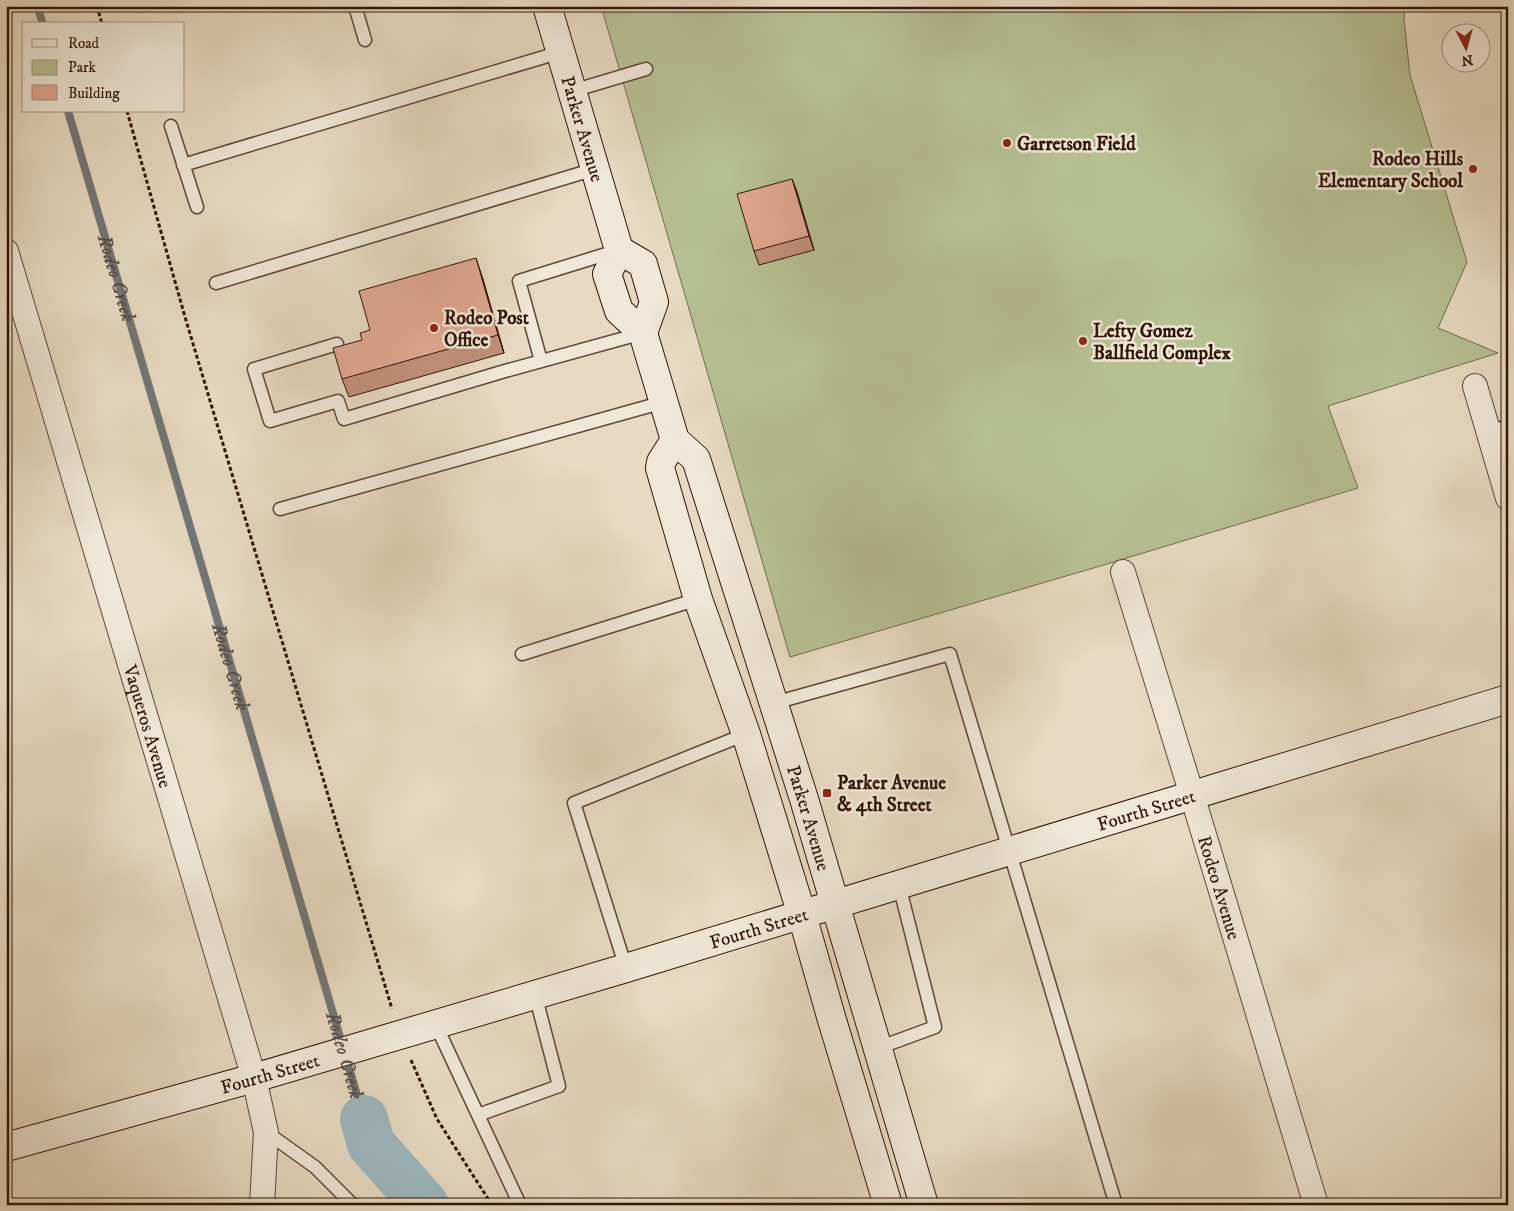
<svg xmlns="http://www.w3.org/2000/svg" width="1514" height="1211" viewBox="0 0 1514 1211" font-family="'IM FELL DW Pica',serif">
  <rect width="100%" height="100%" fill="#e7dac2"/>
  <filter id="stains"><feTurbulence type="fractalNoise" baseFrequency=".004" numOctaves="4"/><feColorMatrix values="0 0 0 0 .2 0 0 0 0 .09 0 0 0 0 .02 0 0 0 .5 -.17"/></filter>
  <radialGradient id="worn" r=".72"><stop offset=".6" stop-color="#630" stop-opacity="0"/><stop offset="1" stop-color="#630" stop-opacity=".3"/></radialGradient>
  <path fill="#b6c093" stroke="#746a4d" d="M 601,6 L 1405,6 L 1404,20 L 1410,75 L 1467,262 L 1438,328 L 1498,353 L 1328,406 L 1358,488 L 1097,567 L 790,657 Z"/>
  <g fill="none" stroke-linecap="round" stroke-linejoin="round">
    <g stroke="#727675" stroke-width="8">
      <path d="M 37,6 L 43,24"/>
      <path id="s1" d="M 68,111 L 364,1119"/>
    </g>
    <path stroke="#9db7be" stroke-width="48" d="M 364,1119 L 371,1144 L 425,1205"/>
    <g stroke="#5f4636" stroke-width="15">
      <path id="lane" d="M 355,6 L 365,40
        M 572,91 L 646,69
        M 171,126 L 197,207
        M 183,165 L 561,52
        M 216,283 L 595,169
        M 337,344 L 254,369 L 270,421 L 338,401 L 344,419 L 505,371 L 643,333
        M 541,361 L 519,281 L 616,251
        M 1489,432 L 1508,426
        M 280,509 L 664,402
        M 522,654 L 698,599
        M 774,703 L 950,654 L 1116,1205
        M 626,968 L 574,803 L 746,734
        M 435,1023 L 478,1115 L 559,1086 L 535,994
        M 878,1048 L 935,1027 L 899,885
        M 478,1115 L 520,1205
        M 266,1132 L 315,1167 L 353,1205"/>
    </g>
    <g stroke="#5f4636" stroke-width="26">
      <g id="street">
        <path id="s2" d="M 6,251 L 254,1078 L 266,1132 L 262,1205"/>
        <path d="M 1475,386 L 1508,498"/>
        <path id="s3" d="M 1123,572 L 1192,795 L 1316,1205"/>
      </g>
    </g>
    <g stroke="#321407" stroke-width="30">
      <g id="secondary">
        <path id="s4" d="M 547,6 L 619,250 L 607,274 L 619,311 L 643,333 L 675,440 L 696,459 L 804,799 L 924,1205"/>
        <path d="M 619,250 L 643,264 L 654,302 L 643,333"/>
        <path d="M 675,440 L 661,462 L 660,468 L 698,599 L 746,734 L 802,915 L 832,1020 L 888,1205"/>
        <path id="s5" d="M 6,1147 L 254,1078 L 626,968 L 1508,699"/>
      </g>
    </g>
    <path stroke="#321407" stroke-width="3" stroke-dasharray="4 2.5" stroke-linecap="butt" d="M 97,6 L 102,24
      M 127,111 L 185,317 L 392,1009
      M 411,1060 L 437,1119 L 492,1205"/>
    <use href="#lane" stroke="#efe7d7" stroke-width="12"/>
    <use href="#street" stroke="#efe7d7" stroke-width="24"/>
    <use href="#secondary" stroke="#efe7d7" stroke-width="28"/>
  </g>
  <path fill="#c1907c" stroke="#321407" d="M 792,179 L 797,192 L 814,250 L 759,265 L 754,251 Z
    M 482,276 L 504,353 L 349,397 L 342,379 L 362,340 Z"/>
  <path fill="#9d7565" stroke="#321407" d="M 792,179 L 797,192 L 814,250 L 809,236 Z
    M 476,258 L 482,276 L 504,353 L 498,335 Z"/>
  <path fill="#e0a790" stroke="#321407" d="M 792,179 L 809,236 L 754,251 L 737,194 Z
    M 476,258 L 498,335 L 342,379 L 333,348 L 362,340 L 360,333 L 370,330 L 359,291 Z"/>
  <g fill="#8f2418" stroke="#efe7d7" stroke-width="2">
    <circle cx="1007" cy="143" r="5"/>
    <circle cx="1473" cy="169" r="5"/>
    <circle cx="434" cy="328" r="5"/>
    <circle cx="1083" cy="341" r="5"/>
    <rect x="822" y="788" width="10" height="10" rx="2.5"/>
  </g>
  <g text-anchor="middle" stroke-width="5" stroke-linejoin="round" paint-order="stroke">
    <g font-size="19" fill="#321407" stroke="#efe7d7">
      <text dy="7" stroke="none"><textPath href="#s4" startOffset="128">Parker Avenue</textPath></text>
      <text dy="7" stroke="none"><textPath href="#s2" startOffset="496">Vaqueros Avenue</textPath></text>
      <text dy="7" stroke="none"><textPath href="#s5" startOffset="1189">Fourth Street</textPath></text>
      <text dy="7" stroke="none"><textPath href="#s4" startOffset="869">Parker Avenue</textPath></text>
      <text dy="7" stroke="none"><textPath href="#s3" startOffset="330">Rodeo Avenue</textPath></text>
      <text dy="7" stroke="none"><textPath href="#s5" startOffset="784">Fourth Street</textPath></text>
      <text dy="7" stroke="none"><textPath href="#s5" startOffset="274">Fourth Street</textPath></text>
    </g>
    <g font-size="19" font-weight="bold" fill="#321407" stroke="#efe7d7" text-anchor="start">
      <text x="1017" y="150">Garretson Field</text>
      <text x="1463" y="165" text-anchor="end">Rodeo Hills<tspan x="1463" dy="22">Elementary School</tspan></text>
      <text x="444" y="324">Rodeo Post<tspan x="444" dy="22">Office</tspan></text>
      <text x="1093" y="337">Lefty Gomez<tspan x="1093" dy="22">Ballfield Complex</tspan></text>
      <text x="837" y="789">Parker Avenue<tspan x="837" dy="22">&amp; 4th Street</tspan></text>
    </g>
    <g font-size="20" font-style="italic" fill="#574d47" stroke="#efe7d7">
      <text dy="7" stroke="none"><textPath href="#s1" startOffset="174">Rodeo Creek</textPath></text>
      <text dy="7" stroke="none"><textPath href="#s1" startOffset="579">Rodeo Creek</textPath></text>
      <text dy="7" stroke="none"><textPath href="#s1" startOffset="984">Rodeo Creek</textPath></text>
    </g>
  </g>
  <rect width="1514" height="1211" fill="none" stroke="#e7dac2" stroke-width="25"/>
  <rect x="8" y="8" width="1499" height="1196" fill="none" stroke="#321407" stroke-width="2.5"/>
  <rect x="12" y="12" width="1489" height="1186" fill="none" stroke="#321407"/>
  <rect x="22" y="22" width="162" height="90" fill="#efe7d7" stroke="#a39384"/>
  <rect x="32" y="39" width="25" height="8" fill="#efe7d7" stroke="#a39384"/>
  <text x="68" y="48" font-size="15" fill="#321407">Road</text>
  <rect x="32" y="60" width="25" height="15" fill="#b6c093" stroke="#a39384"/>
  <text x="68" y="72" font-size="15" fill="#321407">Park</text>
  <rect x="32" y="85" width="25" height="15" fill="#e0a790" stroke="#a39384"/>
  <text x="68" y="98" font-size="15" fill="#321407">Building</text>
  <g transform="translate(1466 48) rotate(174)"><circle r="24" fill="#efe7d7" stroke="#a39384"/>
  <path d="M0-4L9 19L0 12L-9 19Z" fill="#8f2418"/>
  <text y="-8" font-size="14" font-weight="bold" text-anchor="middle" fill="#321407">N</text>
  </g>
  <rect width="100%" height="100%" filter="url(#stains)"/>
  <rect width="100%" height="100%" fill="url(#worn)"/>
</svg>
